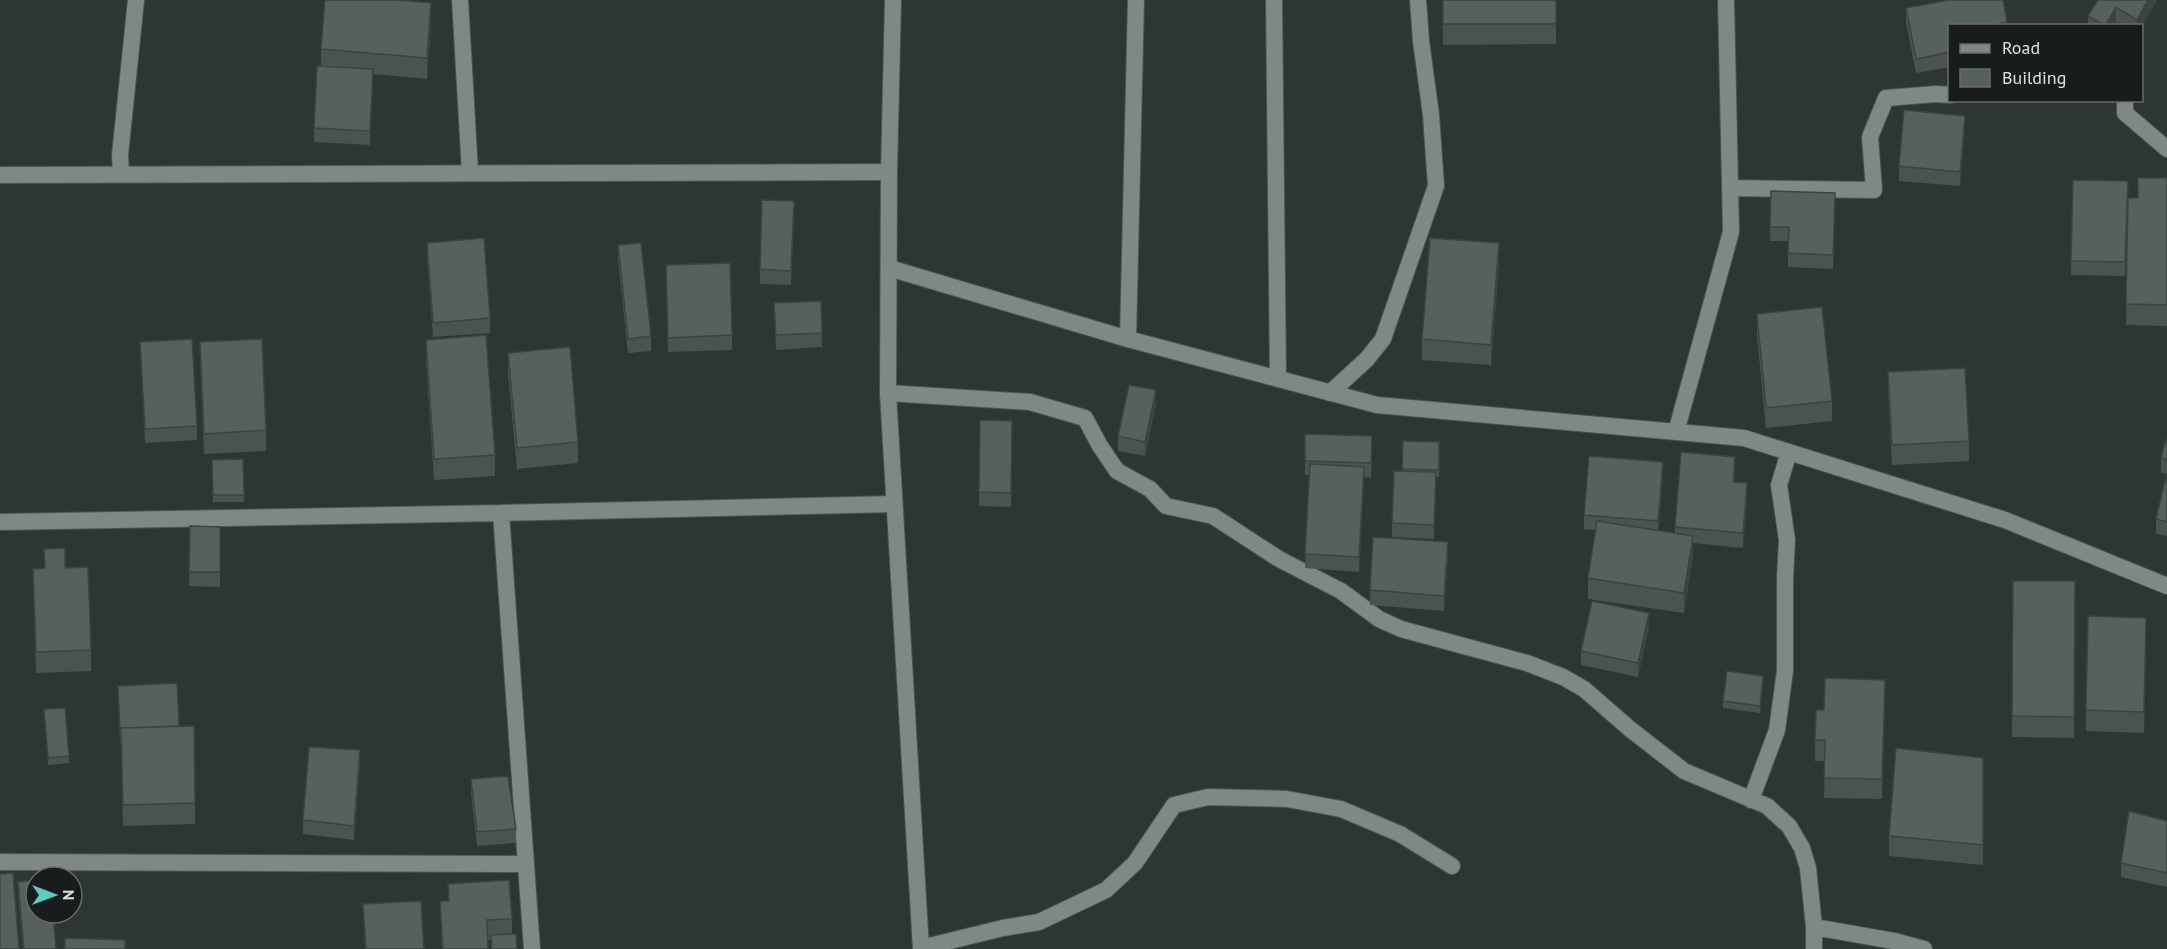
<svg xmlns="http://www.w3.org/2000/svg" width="2167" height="949" viewBox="0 0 2167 949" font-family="'PT Sans',sans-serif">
  <rect width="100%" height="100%" fill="#2d3635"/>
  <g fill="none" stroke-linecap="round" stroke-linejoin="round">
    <g stroke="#4d5453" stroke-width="18">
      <path id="minor" d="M 460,0 L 470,172
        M 1274,0 L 1278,379
        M 2125,100 L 2125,113 L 2167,149
        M 121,174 L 120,155 L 136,0
        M 0,175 L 889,172
        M 1730,188 L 1874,190 L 1870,137 L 1886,98 L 1936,94 L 1950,95
        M 889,268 L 1128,339 L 1377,405 L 1744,438 L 2005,520 L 2167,586
        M 1128,339 L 1136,0
        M 888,393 L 1030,402 L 1085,418 L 1100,446 L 1117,471 L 1150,489 L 1166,506 L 1213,516 L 1279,559 L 1341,591 L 1379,619 L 1401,629 L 1527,663 L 1563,677 L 1584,689 L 1630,729 L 1684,771 L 1767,806 L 1789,826 L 1802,848 L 1808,868 L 1814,927 L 1814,949
        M 1330,393 L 1367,359 L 1383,339 L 1436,186 L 1431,115 L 1421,41 L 1418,0
        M 1676,432 L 1731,232 L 1726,0
        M 501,513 L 532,949
        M 0,522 L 501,513 L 894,504
        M 1751,800 L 1777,730 L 1785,671 L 1785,578 L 1787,540 L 1779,485 L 1789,452
        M 0,862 L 526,864
        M 1814,927 L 1894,941 L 1924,949
        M 921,948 L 1003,928 L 1039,922 L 1106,890 L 1135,863 L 1174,805 L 1208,797 L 1287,799 L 1341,809 L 1400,834 L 1452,866"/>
    </g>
    <g stroke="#4d5453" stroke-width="18">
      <path id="tertiary" d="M 893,0 L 889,172 L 888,393 L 921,949"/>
    </g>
    <use href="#minor" stroke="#7e8887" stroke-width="16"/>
    <use href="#tertiary" stroke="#7e8887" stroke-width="16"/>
  </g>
  <path fill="#4a5352" d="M 1442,0 L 1556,0 L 1556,44 L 1443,45 Z
    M 2097,0 L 2157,0 L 2142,26 L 2122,26 L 2116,22 L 2113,26 L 2088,26 L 2088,16 L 2097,2 Z
    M 1906,8 L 2007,22 L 2007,26 L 1950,26 L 1950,67 L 1916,73 L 1906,22 Z
    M 431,23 L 427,79 L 373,74 L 370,145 L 314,142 L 314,128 L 321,66 L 321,49 Z
    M 1965,130 L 1960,186 L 1899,181 L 1899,166 Z
    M 2167,178 L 2167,326 L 2126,325 L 2128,198 L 2138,198 Z
    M 2128,195 L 2125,276 L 2071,275 L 2071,261 Z
    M 1835,207 L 1833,269 L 1788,267 L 1788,241 L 1770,241 L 1770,227 Z
    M 794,216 L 791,285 L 760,284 L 760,269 Z
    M 427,243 L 490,318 L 490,333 L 433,337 L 427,257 Z
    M 618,245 L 651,336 L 651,351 L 628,353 L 618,260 Z
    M 1499,264 L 1491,365 L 1422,360 L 1422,339 Z
    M 666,279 L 732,335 L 732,350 L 668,352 Z
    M 774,303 L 822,333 L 822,347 L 776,350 Z
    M 1757,314 L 1832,401 L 1832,421 L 1766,428 L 1757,335 Z
    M 426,340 L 495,455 L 495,476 L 434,480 L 426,360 Z
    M 140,342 L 197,426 L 197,440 L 145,443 Z
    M 200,342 L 266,430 L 266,451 L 204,454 L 200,362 Z
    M 508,353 L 578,442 L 578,463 L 517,469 L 508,373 Z
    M 1888,372 L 1969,441 L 1969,461 L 1892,465 L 1888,393 Z
    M 1156,405 L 1145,456 L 1118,451 L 1118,436 Z
    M 980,420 L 1012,421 L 1011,507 L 979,506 Z
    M 1305,434 L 1372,451 L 1371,478 L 1364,477 L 1359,572 L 1305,568 L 1309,475 L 1305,475 Z
    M 2167,436 L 2167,536 L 2156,534 L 2156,519 L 2167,474 L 2161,473 L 2161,458 Z
    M 1403,441 L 1439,442 L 1439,477 L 1436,477 L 1434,539 L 1392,537 L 1392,523 L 1402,471 Z
    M 243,459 L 244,502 L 213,502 L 212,460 Z
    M 1735,471 L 1734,482 L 1747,498 L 1743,548 L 1693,543 L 1693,556 L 1684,613 L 1588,599 L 1588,578 L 1596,530 L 1584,529 L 1584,515 L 1663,477 L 1658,530 L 1675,533 L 1675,527 Z
    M 190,526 L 220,527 L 220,587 L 189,586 Z
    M 44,549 L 65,568 L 91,650 L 91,671 L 36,673 L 33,589 L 33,569 L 44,568 Z
    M 1448,556 L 1444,611 L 1370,605 L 1370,590 Z
    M 2013,581 L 2075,581 L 2074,738 L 2012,737 Z
    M 1649,627 L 1638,677 L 1581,665 L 1581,651 Z
    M 2146,638 L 2144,733 L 2086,731 L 2086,710 Z
    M 177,683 L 179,727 L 195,803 L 195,824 L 123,826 L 121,743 L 120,743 L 118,686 Z
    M 1763,683 L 1760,713 L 1723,708 L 1723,701 Z
    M 1885,700 L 1882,799 L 1824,798 L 1825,761 L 1815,761 L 1815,740 L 1824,710 Z
    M 44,709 L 69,756 L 69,763 L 48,765 Z
    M 1983,758 L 1983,865 L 1889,856 L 1889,836 Z
    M 360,764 L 354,840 L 303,834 L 303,820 Z
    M 471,779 L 516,829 L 516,843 L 477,846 L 471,793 Z
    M 2167,821 L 2167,887 L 2121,877 L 2121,863 Z
    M 18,882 L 56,949 L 23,949 L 18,896 Z
    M 448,884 L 512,919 L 512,934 L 517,949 L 491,949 L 491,940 L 488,940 L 488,949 L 442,949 L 440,901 L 448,901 Z
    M 363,904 L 424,949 L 365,949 Z"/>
  <path fill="#3c4442" d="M 2148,0 L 2157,0 L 2142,26 L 2137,26 L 2137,20 Z
    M 431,3 L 431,23 L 427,79 L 427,58 Z
    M 2116,7 L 2116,22 L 2113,26 L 2105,26 Z
    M 373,69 L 373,83 L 370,145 L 370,131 Z
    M 1965,116 L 1965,130 L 1960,186 L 1960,172 Z
    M 1499,243 L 1499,264 L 1491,365 L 1491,345 Z
    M 1156,390 L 1156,405 L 1145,456 L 1145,442 Z
    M 1735,457 L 1735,471 L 1733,496 L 1733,482 Z
    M 1663,462 L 1663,477 L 1658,535 L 1658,521 Z
    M 1364,467 L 1364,481 L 1359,572 L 1359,557 Z
    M 1747,483 L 1747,498 L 1743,548 L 1743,533 Z
    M 1693,536 L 1693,556 L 1684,613 L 1684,593 Z
    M 1448,542 L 1448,556 L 1444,611 L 1444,596 Z
    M 1649,613 L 1649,627 L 1638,677 L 1638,663 Z
    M 2146,618 L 2146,638 L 2144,733 L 2144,712 Z
    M 1763,676 L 1763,683 L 1760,713 L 1760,706 Z
    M 1885,680 L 1885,700 L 1882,799 L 1882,779 Z
    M 360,750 L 360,764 L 354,840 L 354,826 Z"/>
  <path fill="#56615f" stroke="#3c4442" stroke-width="1.5" d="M 325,0 L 398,0 L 431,3 L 427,58 L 321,49 Z
    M 1443,0 L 1556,0 L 1556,24 L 1443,24 Z
    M 1949,0 L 2003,0 L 2007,22 L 1989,26 L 1950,26 L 1950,52 L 1916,59 L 1906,8 Z
    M 2098,0 L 2148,0 L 2137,20 L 2116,7 L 2105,26 L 2088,16 Z
    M 317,66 L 373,69 L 370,131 L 314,128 Z
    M 1904,110 L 1965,116 L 1960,172 L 1899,166 Z
    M 2138,178 L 2167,178 L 2167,305 L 2126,304 L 2128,198 L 2138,198 Z
    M 2073,180 L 2128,181 L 2125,262 L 2071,261 Z
    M 1771,191 L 1835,193 L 1833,255 L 1788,253 L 1789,227 L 1770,227 Z
    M 762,200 L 794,201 L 791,271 L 760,269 Z
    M 484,238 L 490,318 L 433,323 L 427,243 Z
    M 1430,238 L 1499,243 L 1491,345 L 1422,339 Z
    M 641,243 L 651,336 L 628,339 L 618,245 Z
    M 730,263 L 732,335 L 668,338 L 666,265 Z
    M 821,301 L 822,333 L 776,335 L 774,303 Z
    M 1822,307 L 1832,401 L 1766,408 L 1757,314 Z
    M 486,335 L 495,455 L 434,459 L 426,340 Z
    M 192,339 L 197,426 L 145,429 L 140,342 Z
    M 262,339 L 266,430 L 204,434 L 200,342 Z
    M 570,347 L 578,442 L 517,448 L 508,353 Z
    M 1965,368 L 1969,441 L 1892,445 L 1888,372 Z
    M 1129,385 L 1156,390 L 1145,442 L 1118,436 Z
    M 980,420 L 1012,421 L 1011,493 L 979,492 Z
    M 1305,434 L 1372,436 L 1371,463 L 1305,461 Z
    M 2167,436 L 2167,460 L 2161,458 Z
    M 1403,441 L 1439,442 L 1439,470 L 1402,469 Z
    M 1681,452 L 1735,457 L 1733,482 L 1747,483 L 1743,533 L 1675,527 Z
    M 1589,456 L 1663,462 L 1658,521 L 1584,515 Z
    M 243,459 L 244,495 L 213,495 L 212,460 Z
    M 1310,464 L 1364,467 L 1359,557 L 1305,554 Z
    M 1394,471 L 1436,472 L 1434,525 L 1392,523 Z
    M 2167,473 L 2167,522 L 2156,519 Z
    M 1597,521 L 1693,536 L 1684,593 L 1588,578 Z
    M 190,526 L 220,527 L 220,572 L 189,572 Z
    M 1373,537 L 1448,542 L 1444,596 L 1370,590 Z
    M 65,548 L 65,568 L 88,567 L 91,650 L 36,652 L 33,569 L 45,568 L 44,549 Z
    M 2013,581 L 2075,581 L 2074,717 L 2012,716 Z
    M 1592,601 L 1649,613 L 1638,663 L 1581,651 Z
    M 2088,616 L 2146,618 L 2144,712 L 2086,710 Z
    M 1727,671 L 1763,676 L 1760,706 L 1723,701 Z
    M 1825,678 L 1885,680 L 1882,779 L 1824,778 L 1825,740 L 1815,740 L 1816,710 L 1824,710 Z
    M 177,683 L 179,726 L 121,728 L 121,729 L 120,729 L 118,686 Z
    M 65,708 L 69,756 L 48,758 L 44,709 Z
    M 194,726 L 195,803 L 123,805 L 121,728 Z
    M 309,747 L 360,750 L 354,826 L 303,820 Z
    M 1896,748 L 1983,758 L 1983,845 L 1889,836 Z
    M 508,776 L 516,829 L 477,832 L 471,779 Z
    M 2129,811 L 2167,821 L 2167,873 L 2121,863 Z
    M 13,873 L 19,949 L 0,949 L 0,874 Z
    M 36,880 L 36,913 L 53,913 L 56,949 L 24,949 L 18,882 Z
    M 509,880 L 512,919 L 487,920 L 488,949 L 443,949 L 440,901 L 449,901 L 448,884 Z
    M 421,901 L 424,949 L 366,949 L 363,904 Z
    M 516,934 L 517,949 L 492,949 L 491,935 Z
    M 65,938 L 125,940 L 125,949 L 65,949 Z"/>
  <rect x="1948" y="24" width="195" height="78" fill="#181c1c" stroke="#666b6b" stroke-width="1.5"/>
  <rect x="1960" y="44" width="30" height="9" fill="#7e8887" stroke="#666b6b" stroke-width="1.5"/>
  <text x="2002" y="54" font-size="18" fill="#dce1e1">Road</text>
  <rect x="1960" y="69" width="30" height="18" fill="#56615f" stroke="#666b6b" stroke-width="1.5"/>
  <text x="2002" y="84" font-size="18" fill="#dce1e1">Building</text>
  <g transform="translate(54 895) rotate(90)"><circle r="28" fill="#181c1c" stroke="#666b6b" stroke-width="1.5"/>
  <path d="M0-4.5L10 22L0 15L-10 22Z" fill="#57cec1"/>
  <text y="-9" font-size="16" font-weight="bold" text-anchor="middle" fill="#dce1e1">N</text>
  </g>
</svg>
